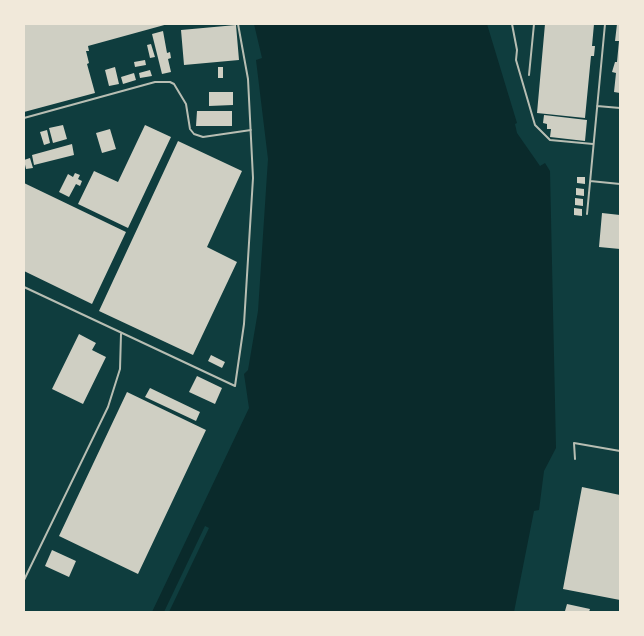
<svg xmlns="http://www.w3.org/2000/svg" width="644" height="636" viewBox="0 0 644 636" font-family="'Exo 2',sans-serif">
  <rect width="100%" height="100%" fill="#0f3d3e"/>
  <path fill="#0a2a2b" d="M 254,24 L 487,24 L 517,123 L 515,124 L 517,133 L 540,166 L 545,163 L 550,171 L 556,448 L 544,471 L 539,510 L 534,511 L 514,612 L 152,612 L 249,408 L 244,374 L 248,370 L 258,311 L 268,159 L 256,60 L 262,58 Z"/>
  <path fill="#0f3d3e" d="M 205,526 L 209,528 L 169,612 L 164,612 Z"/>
  <path fill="#cfcfc3" d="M 24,24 L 168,24 L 88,46 L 89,51 L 86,51 L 89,63 L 87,64 L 95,93 L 24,112 Z
    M 545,24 L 594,24 L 592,46 L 595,46 L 594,56 L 591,56 L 585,118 L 537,113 Z
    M 617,24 L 620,24 L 620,93 L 614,92 L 616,73 L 612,72 L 615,62 L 617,62 L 619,41 L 615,41 Z
    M 236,25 L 239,60 L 184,65 L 181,30 Z
    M 163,31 L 167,53 L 170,52 L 171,58 L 168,59 L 171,72 L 162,74 L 152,34 Z
    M 151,44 L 155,57 L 150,58 L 147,45 Z
    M 145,60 L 146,65 L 135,67 L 134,62 Z
    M 115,67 L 119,84 L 109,86 L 105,70 Z
    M 218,67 L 223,67 L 223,78 L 218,78 Z
    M 150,70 L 152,76 L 140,78 L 139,73 Z
    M 134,73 L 136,80 L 123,84 L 121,77 Z
    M 209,92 L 233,92 L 233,105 L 209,106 Z
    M 197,111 L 232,111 L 232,126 L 196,126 Z
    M 544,115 L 587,120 L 585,141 L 550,137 L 551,129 L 547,129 L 547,124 L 543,123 Z
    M 63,125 L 67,139 L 53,143 L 49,128 Z
    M 145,125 L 171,137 L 128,228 L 78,204 L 94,171 L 118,182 Z
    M 110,129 L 116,149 L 102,153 L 96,133 Z
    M 47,130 L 50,143 L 44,145 L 40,132 Z
    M 178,141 L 242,171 L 207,247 L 237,262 L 193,355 L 99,311 Z
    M 72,144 L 74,155 L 34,165 L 32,155 Z
    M 30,158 L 33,168 L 26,169 L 24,160 Z
    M 75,173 L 80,175 L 78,179 L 82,181 L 80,186 L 76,184 L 69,197 L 59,192 L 68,174 L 73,177 Z
    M 577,177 L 585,177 L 585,184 L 577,183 Z
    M 24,183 L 126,232 L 92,304 L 24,271 Z
    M 576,188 L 584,189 L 584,196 L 576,195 Z
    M 575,198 L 583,199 L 583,206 L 575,205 Z
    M 574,208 L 582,209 L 582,216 L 574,215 Z
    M 602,213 L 620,215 L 620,249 L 599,247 Z
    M 79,334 L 96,343 L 92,350 L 106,357 L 83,404 L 52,389 Z
    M 211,355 L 225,362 L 222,368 L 208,361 Z
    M 197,376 L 222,388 L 215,404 L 189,392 Z
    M 150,388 L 200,412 L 196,421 L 145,397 Z
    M 127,392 L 206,430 L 138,574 L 59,536 Z
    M 582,487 L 620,495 L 620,600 L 563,589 Z
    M 52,550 L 76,561 L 69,577 L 45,566 Z
    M 567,604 L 590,609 L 589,612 L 565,611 Z"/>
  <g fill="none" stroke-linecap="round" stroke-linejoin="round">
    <path stroke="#b8beb3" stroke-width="2" d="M 512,24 L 517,50 L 516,60 L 535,125 L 550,140 L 593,144
      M 529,75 L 534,24
      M 597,106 L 620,108
      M 24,118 L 155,82 L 170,82 L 174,84 L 186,104 L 190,129 L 194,134 L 203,137 L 251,130
      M 590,181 L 620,184
      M 587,214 L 605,24
      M 24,287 L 235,386 L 244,324 L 253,178 L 248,79 L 238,24
      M 575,459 L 574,443 L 620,451
      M 24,580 L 108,407 L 120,369 L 121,334"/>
  </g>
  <rect width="644" height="636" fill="none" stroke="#f1e9da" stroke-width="50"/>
</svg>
